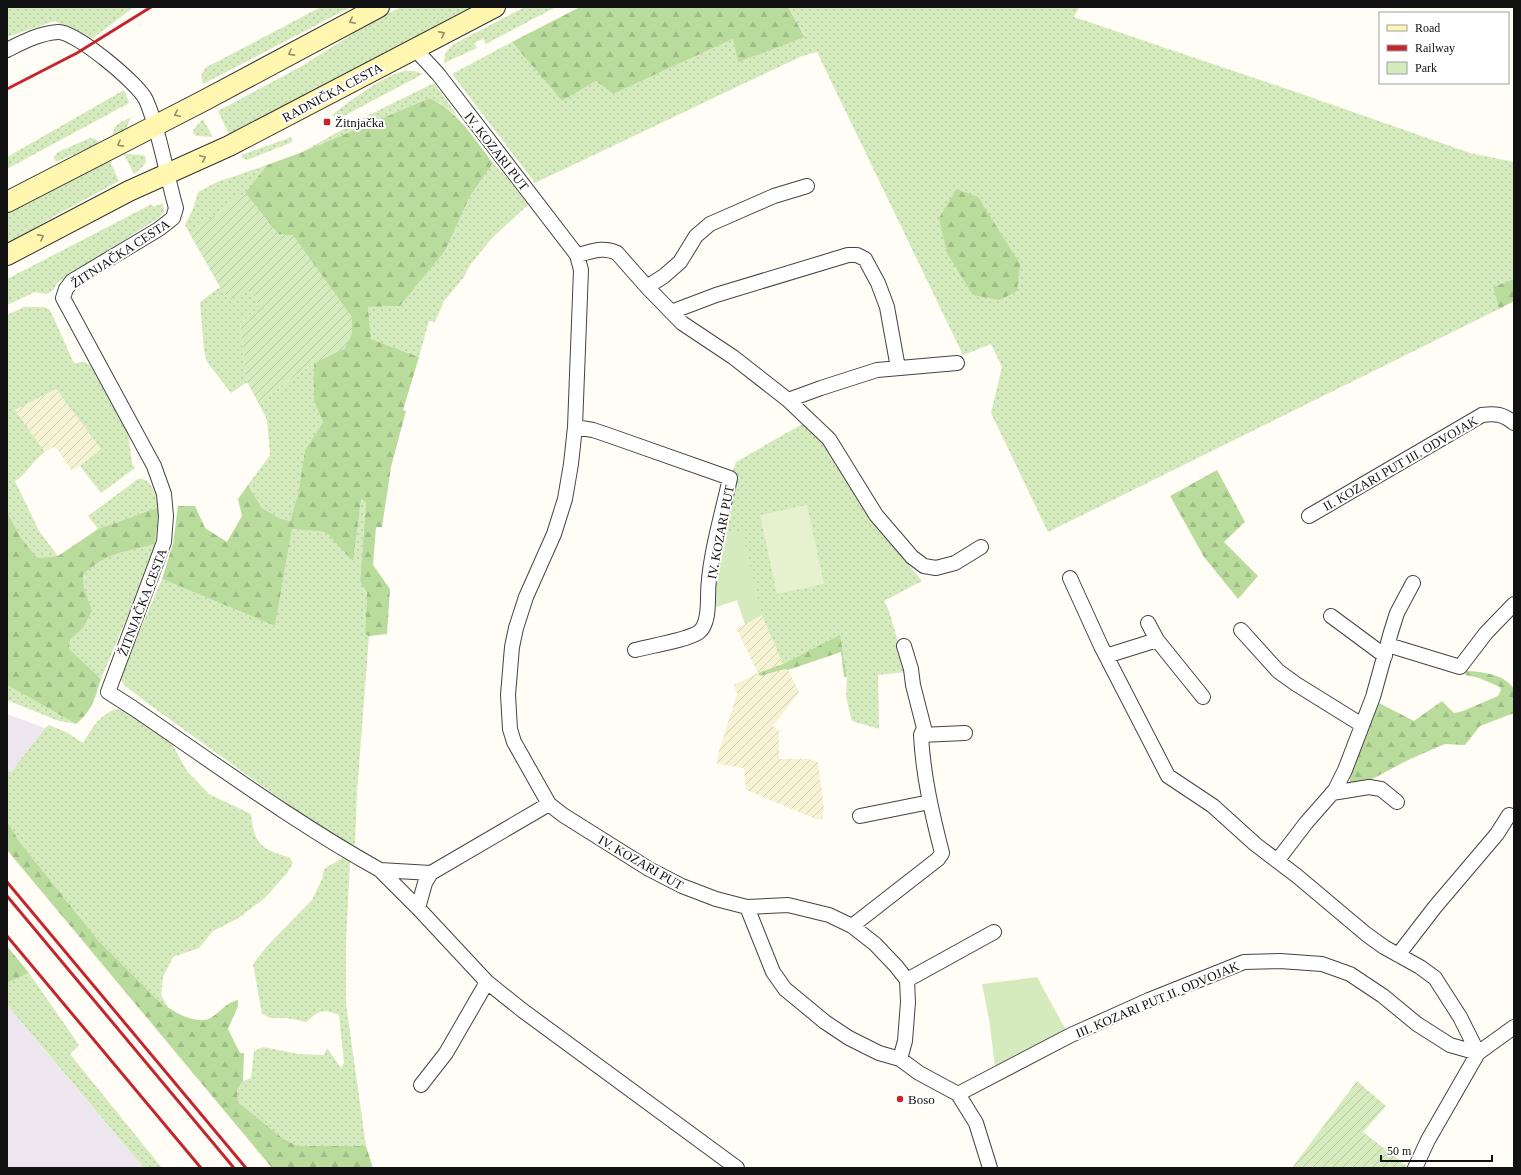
<svg xmlns="http://www.w3.org/2000/svg" width="1521" height="1175" viewBox="0 0 1521 1175" font-family="Georgia,serif">
  <defs>
    <pattern id="farmland-furrows" width="10" height="10" patternUnits="userSpaceOnUse"><rect width="10" height="10" fill="#f6f3d4"/><path d="M-1 1l2-2M0 10L10 0M9 11l2-2" fill="none" stroke="#d2cfb5"/></pattern>
    <pattern id="grass-dots" width="8" height="8" patternUnits="userSpaceOnUse"><rect width="8" height="8" fill="#d5ebbd"/><path d="M2 2h.1M6 6h.1" fill="none" stroke="#b6c8a1" stroke-width="1.8" stroke-linecap="round"/></pattern>
    <pattern id="forest-firs" width="22" height="20" patternUnits="userSpaceOnUse"><rect width="22" height="20" fill="#b9dc9c"/><path d="M5 1l3.5 6h-7zM16 11l3.5 6h-7z" fill="#9ebc85"/></pattern>
    <pattern id="garden-furrows" width="10" height="10" patternUnits="userSpaceOnUse"><rect width="10" height="10" fill="#d5ebbd"/><path d="M-1 1l2-2M0 10L10 0M9 11l2-2" fill="none" stroke="#b6c8a1"/></pattern>
  </defs>
  <rect width="100%" height="100%" fill="#fffdf5"/>
  <path fill="#eee6ef" d="M 7,714 L 45,728 L 11,772 L 7,771 Z
    M 7,1005 L 62,1071 L 144,1168 L 7,1168 Z"/>
  <path fill="url(#farmland-furrows)" d="M 56,389 L 101,449 L 80,466 L 72,471 L 55,446 L 45,452 L 15,410 Z
    M 762,615 L 783,664 L 758,673 L 760,676 L 785,669 L 788,670 L 799,692 L 773,726 L 779,731 L 779,759 L 808,759 L 818,762 L 824,809 L 822,819 L 816,819 L 746,790 L 744,768 L 717,764 L 718,754 L 737,694 L 734,685 L 758,673 L 736,628 L 745,625 L 745,624 Z"/>
  <path fill="url(#grass-dots)" d="M 7,7 L 134,7 L 89,41 L 55,21 L 7,37 Z
    M 321,7 L 351,7 L 203,84 L 201,76 L 205,68 Z
    M 401,7 L 476,7 L 229,134 L 218,111 L 302,66 L 370,23 Z
    M 525,7 L 556,7 L 486,44 L 483,39 L 474,43 L 477,48 L 444,63 C 444,55 447,49 454,44 Z
    M 788,7 L 1079,7 L 1074,17 L 1293,91 L 1470,153 L 1514,162 L 1514,279 L 1493,287 L 1499,309 L 1048,532 L 991,413 L 1002,367 L 991,344 L 963,355 L 817,52 L 802,56 L 535,183 L 452,74 L 512,42 L 562,101 L 596,81 L 613,94 L 733,39 L 738,61 L 805,36 Z
    M 414,71 L 423,74 L 340,118 L 336,118 L 332,115 C 350,101 380,78 401,72 C 405,70 410,71 414,71 Z
    M 434,83 L 458,117 L 440,103 L 430,98 L 300,153 L 369,115 Z
    M 124,90 L 129,103 L 7,169 L 7,157 Z
    M 131,117 L 126,129 L 114,138 C 111,124 121,123 131,117 Z
    M 203,119 L 213,137 L 196,136 L 193,133 L 194,129 Z
    M 292,137 L 292,142 L 290,143 L 247,160 L 242,158 L 241,155 Z
    M 90,138 L 96,139 L 99,144 L 56,162 L 54,157 L 58,152 Z
    M 124,154 L 142,155 L 145,156 C 149,164 139,169 134,174 Z
    M 108,157 L 119,181 L 51,218 L 7,246 L 7,210 Z
    M 493,163 L 530,203 L 492,238 L 470,265 L 464,277 L 444,301 L 435,322 L 429,321 L 419,357 L 371,339 L 368,307 L 400,306 L 445,251 L 470,196 Z
    M 267,165 L 245,193 L 200,226 L 191,236 L 185,225 L 193,209 L 198,192 L 217,182 Z
    M 163,203 L 164,211 L 160,217 L 57,283 C 51,295 48,295 35,292 L 7,305 L 7,279 L 152,204 L 153,207 Z
    M 220,287 L 229,300 L 251,289 L 259,307 L 240,324 L 247,382 L 231,393 L 207,362 L 204,350 L 200,302 Z
    M 24,307 L 45,307 L 50,310 L 74,363 L 84,362 L 90,365 L 128,433 L 132,463 L 135,468 L 101,493 L 80,466 L 101,449 L 56,389 L 15,410 L 45,452 C 33,460 27,474 15,481 L 39,531 L 58,556 L 36,558 L 21,538 L 7,512 L 7,315 Z
    M 314,363 L 314,401 L 323,422 L 305,450 L 298,494 L 290,521 L 279,518 L 262,508 L 248,485 L 270,455 L 267,420 L 258,402 Z
    M 804,423 L 828,450 L 897,551 L 922,581 L 884,601 L 889,611 L 907,672 L 878,675 L 879,729 L 852,721 L 846,697 L 847,677 L 840,636 L 783,664 L 762,615 L 745,624 L 737,600 L 716,607 L 715,583 L 738,475 L 732,473 L 736,462 Z
    M 138,479 C 152,477 156,497 159,507 L 98,529 L 88,516 Z
    M 360,499 L 366,503 L 360,581 L 367,593 L 365,634 L 369,636 L 357,792 L 355,845 L 345,842 L 315,824 L 150,705 L 124,685 L 120,677 L 162,579 L 275,626 L 292,529 L 326,532 Z
    M 155,544 L 146,572 L 101,679 L 69,650 L 70,640 L 83,628 L 92,611 L 84,588 L 83,575 C 104,553 126,552 155,544 Z
    M 7,685 L 76,724 L 59,721 L 7,700 Z
    M 115,709 L 123,710 L 144,721 L 171,742 L 187,771 L 209,794 L 251,814 C 254,844 261,849 289,857 L 293,863 L 287,873 L 265,898 L 237,919 L 213,931 L 199,948 L 173,957 L 163,977 L 161,995 L 169,1009 L 160,1002 L 97,939 L 19,841 L 7,821 L 7,771 L 11,772 L 45,728 L 49,725 L 66,732 L 83,743 C 93,727 98,717 115,709 Z
    M 344,857 L 350,862 L 346,941 L 346,1004 L 366,1146 L 297,1146 L 282,1138 L 238,1102 L 237,1090 L 243,1081 L 251,1078 L 254,1051 L 264,1047 L 298,1054 L 324,1055 L 327,1048 L 341,1068 L 344,1063 L 339,1015 C 322,1008 319,1011 306,1022 L 287,1018 L 270,1018 L 262,1014 L 253,964 L 268,945 L 312,900 L 322,879 L 324,869 Z
    M 29,973 L 79,1045 L 70,1054 L 162,1168 L 144,1168 L 7,1005 L 7,983 Z"/>
  <path fill="url(#forest-firs)" d="M 580,7 L 788,7 L 805,37 L 738,62 L 733,39 L 613,94 L 596,81 L 562,101 L 512,42 Z
    M 430,98 C 459,113 473,137 493,163 L 470,196 L 445,251 L 400,306 L 368,307 L 371,339 L 419,357 L 403,410 L 406,411 L 391,467 L 382,527 L 376,527 L 373,565 L 390,589 L 387,634 L 369,636 L 365,634 L 367,593 L 360,581 L 366,503 L 361,499 L 353,561 L 326,532 L 292,529 L 275,626 L 162,579 L 173,544 L 178,506 L 195,506 L 205,528 L 227,542 L 242,516 L 238,499 L 248,485 L 262,508 L 279,518 L 290,521 L 298,494 L 305,450 L 323,422 L 314,401 L 314,363 L 345,348 L 278,234 L 245,193 L 267,165 L 300,153 Z
    M 956,189 L 978,197 L 1020,264 L 1017,291 L 1000,300 L 973,295 L 947,253 L 939,218 Z
    M 1514,279 L 1514,301 L 1499,309 L 1493,287 Z
    M 1217,470 L 1245,522 L 1224,542 L 1258,576 L 1238,599 L 1204,557 L 1170,496 Z
    M 159,507 L 155,544 C 126,552 104,553 83,575 L 84,588 L 92,611 L 83,628 L 70,640 L 69,649 L 101,679 C 95,698 92,711 76,724 L 7,685 L 7,512 L 21,538 L 37,558 L 58,556 L 98,529 Z
    M 840,635 L 847,677 L 844,677 L 841,652 L 788,670 L 785,669 L 760,676 L 758,673 L 783,664 Z
    M 1464,671 C 1478,671 1505,674 1513,688 C 1516,694 1514,706 1514,713 L 1480,726 L 1465,745 L 1445,744 L 1408,760 L 1361,785 L 1350,783 L 1349,774 L 1379,703 L 1414,721 L 1442,701 L 1454,713 L 1463,711 L 1498,696 L 1501,690 L 1500,687 L 1479,678 L 1466,675 Z
    M 7,821 L 19,841 L 97,939 L 160,1002 C 172,1011 198,1027 212,1017 C 221,1011 227,1002 238,1000 L 238,1006 L 228,1029 L 240,1053 L 244,1053 L 243,1081 L 237,1090 L 238,1102 L 282,1138 L 297,1146 L 366,1146 L 373,1168 L 272,1168 L 7,850 Z
    M 7,946 L 29,973 L 7,983 Z"/>
  <path fill="#d5ebbd" d="M 726,531 L 742,532 L 762,615 L 745,624 L 737,600 L 716,607 L 715,583 Z
    M 1037,977 L 1066,1030 L 995,1066 L 989,1019 L 982,984 Z"/>
  <path fill="url(#garden-furrows)" d="M 245,193 L 278,234 L 293,235 L 352,317 L 352,334 L 345,348 L 311,365 L 258,402 L 247,382 L 240,324 L 259,307 L 251,290 L 229,300 L 220,287 L 191,236 L 200,226 Z
    M 1357,1081 L 1386,1106 L 1363,1132 L 1409,1168 L 1292,1168 Z"/>
  <path fill="#e6f2cf" d="M 807,505 L 824,584 L 777,594 L 760,515 Z"/>
  <g fill="none" stroke-linecap="round" stroke-linejoin="round">
    <g stroke="#444" stroke-width="16">
      <path id="minor" d="M 414,48 L 438,74 L 577,255 L 581,270 L 575,427 L 571,464 L 565,499 L 554,534 L 526,597 L 516,628 L 512,647 L 508,695 L 510,729 L 514,742 L 549,804 L 563,815 L 649,869 L 682,886 L 716,899 L 747,907 L 773,972 L 785,989 L 825,1022 L 849,1038 L 879,1053 L 900,1059 L 919,1073 L 958,1094 L 976,1123 L 990,1168
        M 7,50 C 23,42 40,33 58,32 C 75,31 139,84 146,100 C 160,132 166,174 176,208 L 173,218 L 159,229 L 72,281 L 66,289 L 63,298 L 154,466 L 164,494 L 166,516 L 164,542 L 108,692 L 133,708 C 214,763 294,822 380,870
        M 577,255 C 591,252 603,246 617,253 L 647,287 L 682,323 L 733,357 L 788,400 L 829,439 L 876,515 L 912,557 L 924,566 L 936,568 L 955,563 L 981,547
        M 647,287 L 664,276 L 680,262 L 696,236 L 710,224 L 774,196 L 807,186
        M 671,312 L 716,295 L 848,255 L 857,255 L 865,259 L 878,283 L 887,307 L 898,368
        M 788,400 L 821,388 L 877,370 L 957,363
        M 575,427 L 593,430 L 605,434 L 730,478 C 722,515 708,560 708,597 C 708,607 708,625 699,632 C 688,640 650,646 635,650
        M 1309,516 L 1482,415 C 1495,413 1503,414 1514,423
        M 1070,578 L 1101,646 L 1168,776 L 1213,806 L 1255,844 L 1297,876 L 1366,934 L 1384,947 L 1420,967 L 1435,978 L 1460,1017 L 1478,1053
        M 1331,616 L 1385,656
        M 1148,623 L 1157,640 L 1203,697
        M 1241,630 L 1278,671 L 1296,684 L 1362,725
        M 1388,645 L 1460,667 L 1486,633 L 1514,604
        M 904,646 L 911,669 L 913,685 L 924,728 L 921,735
        M 1106,656 L 1157,640
        M 1332,793 L 1369,787 L 1381,789 L 1397,802
        M 549,804 L 431,873 L 425,883 L 418,908 L 487,982 L 522,1010 L 737,1168
        M 860,816 L 930,802
        M 1277,861 L 1306,823 L 1335,790 L 1345,770 L 1373,697 L 1391,632 L 1397,613 L 1413,583
        M 747,907 L 788,905 L 829,915 L 852,926 L 875,944 L 896,966 L 907,980 L 908,1002 L 905,1041 L 900,1059
        M 418,908 L 380,870 L 431,873
        M 852,926 L 938,859 L 942,853 C 932,814 923,775 921,735 L 965,733
        M 1398,955 L 1435,907 L 1497,834 L 1509,815
        M 907,980 L 994,932
        M 421,1085 L 446,1053 L 487,982
        M 958,1094 L 1071,1035 L 1149,1000 L 1244,962 L 1280,961 L 1322,964 L 1350,974 L 1383,996 L 1417,1024 L 1450,1045 L 1478,1053
        M 1415,1168 L 1428,1140 L 1478,1053 L 1514,1027"/>
    </g>
    <g stroke="#333" stroke-width="22">
      <path id="secondary" d="M 7,202 L 205,100 L 379,7
        M 7,255 L 129,191 L 229,146 L 495,7"/>
    </g>
    <use href="#minor" stroke="#fff" stroke-width="14"/>
    <use href="#secondary" stroke="#fff6b0" stroke-width="20"/>
    <path stroke="#c4262e" stroke-width="3" d="M 7,89 L 77,53 L 151,7
      M 7,882 L 246,1168
      M 7,896 L 234,1168
      M 7,936 L 201,1168"/>
  </g>
  <defs><path id="oneway-chevron" d="M-2-3.5L2.5 0L-2 3.5" fill="none" stroke-width="1.6" stroke-linecap="round" stroke-linejoin="round"/></defs>
  <g stroke="#948f68">
    <use href="#oneway-chevron" transform="translate(352 21) rotate(153)"/>
    <use href="#oneway-chevron" transform="translate(442 34) rotate(-27)"/>
    <use href="#oneway-chevron" transform="translate(291 53) rotate(151)"/>
    <use href="#oneway-chevron" transform="translate(177 114) rotate(154)"/>
    <use href="#oneway-chevron" transform="translate(120 144) rotate(152)"/>
    <use href="#oneway-chevron" transform="translate(203 158) rotate(-25)"/>
    <use href="#oneway-chevron" transform="translate(41 237) rotate(-28)"/>
  </g>
  <g fill="#c4262e" stroke="#fff" stroke-width="1.5">
    <rect x="323" y="118" width="8" height="8" rx="2"/>
    <circle cx="900" cy="1099" r="4"/>
  </g>
  <g text-anchor="middle" stroke-width="4" stroke-linejoin="round" paint-order="stroke">
    <g font-size="13" fill="#111" stroke="#fff">
      <text transform="translate(332 92) rotate(-28)" y="5">RADNIČKA CESTA</text>
      <text transform="translate(497 151) rotate(52)" y="5">IV. KOZARI PUT</text>
      <text transform="translate(120 253) rotate(-33)" y="5">ŽITNJAČKA CESTA</text>
      <text transform="translate(1400 463) rotate(-30)" y="5">II. KOZARI PUT III. ODVOJAK</text>
      <text transform="translate(720 532) rotate(-79)" y="5">IV. KOZARI PUT</text>
      <text transform="translate(142 602) rotate(-69)" y="5">ŽITNJAČKA CESTA</text>
      <text transform="translate(641 862) rotate(30)" y="5">IV. KOZARI PUT</text>
      <text transform="translate(1157 999) rotate(-23)" y="5">III. KOZARI PUT II. ODVOJAK</text>
    </g>
    <g font-size="13" fill="#111" stroke="#fff" text-anchor="start">
      <text x="335" y="127">Žitnjačka</text>
      <text x="908" y="1104">Boso</text>
    </g>
  </g>
  <rect width="1521" height="1175" fill="none" stroke="#111111" stroke-width="16"/>
  <rect x="1379" y="12" width="130" height="72" fill="#ffffff" stroke="#a0a0a0"/>
  <rect x="1387" y="25" width="20" height="6" fill="#fff6b0" stroke="#a0a0a0"/>
  <text x="1415" y="32" font-size="12" fill="#111111">Road</text>
  <rect x="1387" y="45" width="20" height="6" fill="#c4262e" stroke="#a0a0a0"/>
  <text x="1415" y="52" font-size="12" fill="#111111">Railway</text>
  <rect x="1387" y="62" width="20" height="12" fill="#d5ebbd" stroke="#a0a0a0"/>
  <text x="1415" y="72" font-size="12" fill="#111111">Park</text>
  <path d="M1381 1155v6h111v-6" fill="none" stroke="#111111" stroke-width="2"/>
  <text x="1387" y="1155" font-size="12" fill="#111111" stroke="#ffffff" stroke-width="3" paint-order="stroke">50 m</text>
</svg>
